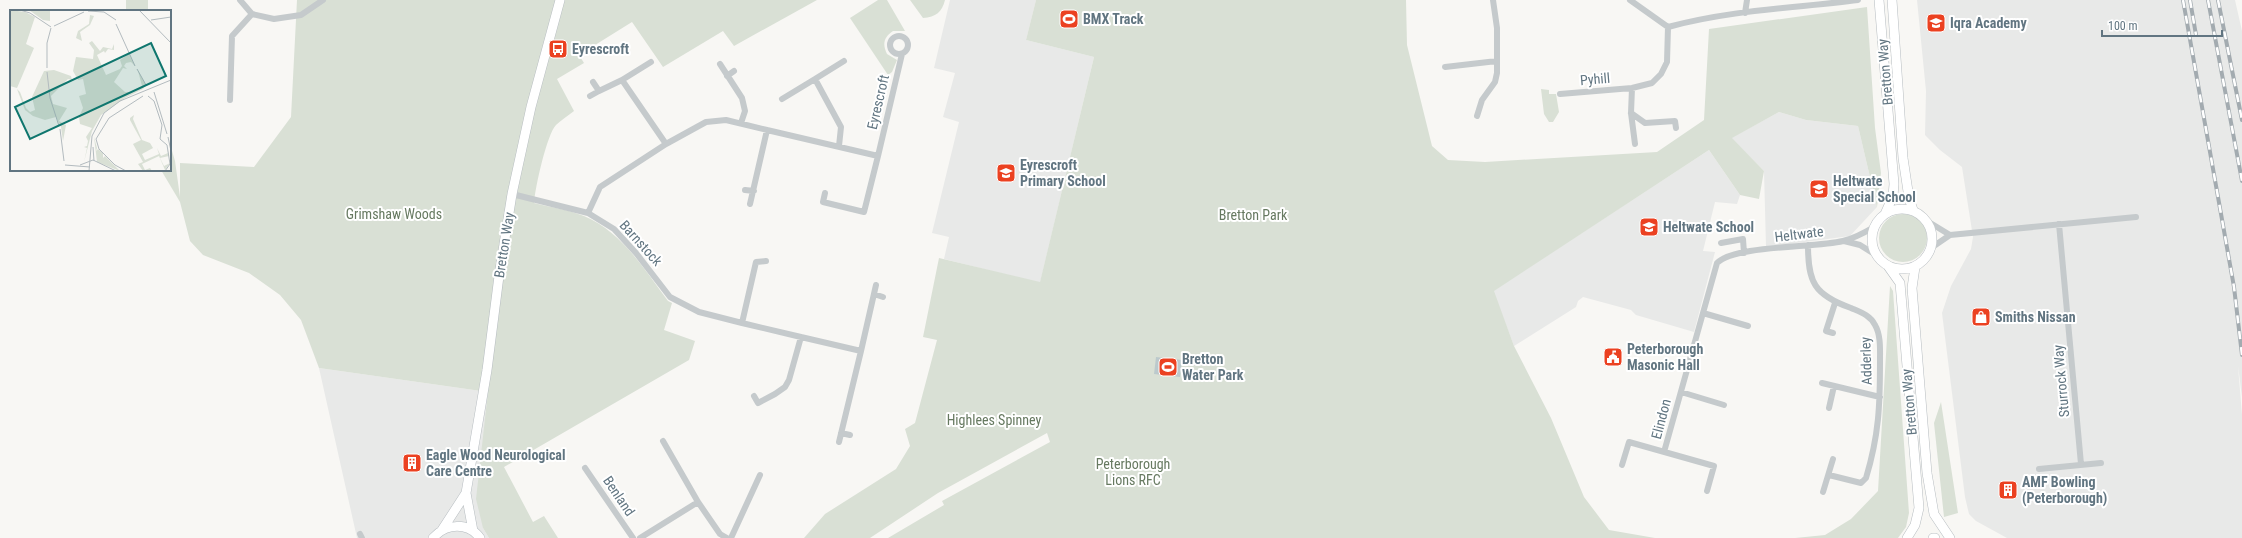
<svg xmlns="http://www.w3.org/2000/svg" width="2242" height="538" viewBox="0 0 2242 538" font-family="'Roboto Condensed',sans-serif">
  <rect width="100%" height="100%" fill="#f8f7f4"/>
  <path fill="#e8e9e8" d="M 950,0 L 1036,0 L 1026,40 L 1094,57 L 1040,283 L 944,259 L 949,237 L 932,233 L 959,122 L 943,117 L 955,73 L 934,68 Z
    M 1917,0 L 2235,0 L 2242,31 L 2242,397 L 2238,366 L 2242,415 L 2242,538 L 2007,538 L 1976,521 L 1969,514 L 1965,497 L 1942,313 L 1951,286 L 1971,249 L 1973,237 L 1962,167 L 1940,150 L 1925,135 L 1926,91 Z
    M 1779,112 L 1806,120 L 1858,126 L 1877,207 L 1850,236 L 1766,247 L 1764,171 L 1731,138 Z
    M 1709,150 L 1740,195 L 1737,204 L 1715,202 L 1703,251 L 1715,252 L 1694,332 L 1636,315 L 1631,310 L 1583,297 L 1578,301 L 1576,307 L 1514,346 L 1493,291 Z
    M 319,368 L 488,392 L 483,528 L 489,538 L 357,538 Z"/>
  <path fill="#d9e0d5" d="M 126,0 L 148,0 L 148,11 L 126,11 Z
    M 297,0 L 817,0 L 734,46 L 723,31 L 663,67 L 632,22 L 579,55 L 584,63 L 557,79 L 574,111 C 568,116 561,120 556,125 C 547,134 535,188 534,203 C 550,207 569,210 584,216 C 622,232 644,269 668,301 L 672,303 L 664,330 L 695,341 L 689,360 L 504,467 L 533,522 L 544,516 L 558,538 L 489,538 L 483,528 L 476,499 L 488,392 L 319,368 L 301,320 L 280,295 L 249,273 L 203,255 L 190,241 L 180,202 L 161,170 L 170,170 L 170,144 L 175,161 L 180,197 L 180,163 L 254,167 L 291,117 Z
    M 878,0 L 887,0 L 905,31 L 893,31 C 884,37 882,44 887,54 L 897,60 L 892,72 L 888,75 L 850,18 Z
    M 910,0 L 945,0 C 942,12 936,17 923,18 Z
    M 1036,0 L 1406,0 L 1407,45 L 1432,146 L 1448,160 L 1485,162 L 1657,152 L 1704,120 L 1709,29 L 1867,7 L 1875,128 L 1881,173 L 1877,207 L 1858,126 L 1806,120 L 1779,112 L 1732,138 L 1764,171 L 1759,199 L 1740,195 L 1709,150 L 1494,291 L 1514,346 L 1551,418 L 1584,497 L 1609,530 L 1655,538 L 888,538 L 944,505 L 942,501 L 1050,442 L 1047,433 L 938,493 L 870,538 L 804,538 L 825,514 L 896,469 L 910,446 L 905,429 L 915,423 L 937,340 L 923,337 L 939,258 L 1040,282 L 1094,57 L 1026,40 Z
    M 1541,89 L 1549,90 L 1549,94 L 1556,94 L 1559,112 L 1553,122 L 1549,122 L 1544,114 Z
    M1879 238a24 24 0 1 1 48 0a24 24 0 1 1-48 0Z
    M 1890,286 L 1893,291 L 1909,513 L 1906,527 L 1898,538 L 1795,538 L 1825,535 L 1851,519 L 1878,491 Z
    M 1941,402 L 1958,513 L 1944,517 L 1934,423 Z"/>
  <path fill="#bcc9cc" d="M 1156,357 L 1182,360 L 1180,377 L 1154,374 Z"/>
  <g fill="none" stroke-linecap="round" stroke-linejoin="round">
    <g stroke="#b7bdc1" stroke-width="10">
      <path id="secondary" d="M 1879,0 L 1894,184 L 1893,196 L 1885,214
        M 1892,0 L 1903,158 L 1909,198 L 1913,210
        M1872 239a30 30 0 1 1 60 0a30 30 0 1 1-60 0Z
        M 1888,266 L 1900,283 L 1919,508 L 1915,525 L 1907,538
        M 1915,267 L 1912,288 L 1927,473 L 1934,514 L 1950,538
        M 442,530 L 466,493
        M 473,531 L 466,493 L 487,370 L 499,276 L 512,194 L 531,107 L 560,0
        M 433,538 C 446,523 468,522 480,538
        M 1933,538 L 1935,538"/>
    </g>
    <path stroke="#c5cacc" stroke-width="6" d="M 240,0 L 252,14 L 274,19 L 301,15 L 323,0
      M 1630,0 L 1668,27 C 1730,10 1795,8 1858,0
      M 1745,13 L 1747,0
      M890 45a9 9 0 1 1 18 0a9 9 0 1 1-18 0Z
      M 720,64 L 742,98 L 745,111 L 741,123
      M 1445,67 L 1497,61
      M 727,76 L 734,71
      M 815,79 L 844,61
      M 622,80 L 651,62
      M 593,82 L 599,91 L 622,80 L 666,144
      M 1632,88 L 1631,113 L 1635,144
      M 1560,94 L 1632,88 L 1652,83 L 1661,74 L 1667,62 L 1668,27
      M 590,96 L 599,91
      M 782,99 L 815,79 L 841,127 L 839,146
      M 230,100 L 232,36 L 252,14
      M 1631,113 L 1645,123 L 1675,121 L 1676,128
      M 1477,116 L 1482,100 L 1495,82 L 1497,73 L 1497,28 L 1493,0
      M 767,130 L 878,156 L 902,54
      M 745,190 L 754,191
      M 825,193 L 823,202 L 864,212 L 878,156
      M 512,194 L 588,213 L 614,229 L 636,253 L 670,297 L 699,312 L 742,323 L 756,262 L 766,261
      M 588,213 L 600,187 L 666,144 L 706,122 L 726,120 L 767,130 L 750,204
      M 1927,221 L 1950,235 L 2136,217
      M 2059,224 L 2081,464
      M 1844,241 L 1860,245 L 1876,255
      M 1721,243 L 1743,239 L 1744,253
      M 1808,245 C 1808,282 1814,295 1851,308 C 1860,312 1870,315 1875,325 C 1881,335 1880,350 1880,361 C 1880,405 1879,435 1866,478 L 1861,483 L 1829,475
      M 1931,248 L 1950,235
      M 874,294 L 883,297
      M 1703,313 L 1748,326
      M 742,323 L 801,337 L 789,380 L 785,387 L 775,394 L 758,403 L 754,396
      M 1833,333 L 1826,331 L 1835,303
      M 801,337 L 861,351 L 839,442
      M 861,351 L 876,285
      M 1822,383 L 1880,397
      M 1681,392 L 1724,405
      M 1829,408 L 1834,386
      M 841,433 L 850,435
      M 663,441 L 698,502
      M 1664,452 L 1717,263 C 1735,245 1815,248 1843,241 C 1855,238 1864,233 1874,227
      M 1622,465 L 1629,442 L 1714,466 L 1707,491
      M 585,468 L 633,538
      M 2039,469 L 2101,463
      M 1823,492 L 1833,459
      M 360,534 L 362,538
      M 640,538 L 698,502 L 720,534 L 727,538
      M 731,538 L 760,475"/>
    <use href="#secondary" stroke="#fff" stroke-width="9"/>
    <g stroke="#a3abb0" stroke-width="4">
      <path id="rail" d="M 2183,0 L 2234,287 L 2242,355
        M 2190,0 L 2196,35
        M 2208,0 L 2242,181
        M 2218,0 L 2242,120"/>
    </g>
    <use href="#rail" stroke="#fff" stroke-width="2.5" stroke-dasharray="8" stroke-linecap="butt"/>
  </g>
  <defs>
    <g id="stadium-square" transform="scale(1)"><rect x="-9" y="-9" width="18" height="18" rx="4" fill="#eb4121" stroke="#fff"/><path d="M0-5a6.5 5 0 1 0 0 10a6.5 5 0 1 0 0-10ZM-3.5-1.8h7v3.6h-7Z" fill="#fff"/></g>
    <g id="school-square" transform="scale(1)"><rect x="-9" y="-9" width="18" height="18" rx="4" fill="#eb4121" stroke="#fff"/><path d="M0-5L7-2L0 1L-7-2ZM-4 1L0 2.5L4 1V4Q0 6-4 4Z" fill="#fff"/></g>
    <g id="bus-square" transform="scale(1)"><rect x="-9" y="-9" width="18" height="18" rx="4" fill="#eb4121" stroke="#fff"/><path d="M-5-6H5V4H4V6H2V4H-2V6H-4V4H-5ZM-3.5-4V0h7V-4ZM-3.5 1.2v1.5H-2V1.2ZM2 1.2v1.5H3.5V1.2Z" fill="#fff"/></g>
    <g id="shop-square" transform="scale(1)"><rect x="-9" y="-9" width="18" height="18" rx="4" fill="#eb4121" stroke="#fff"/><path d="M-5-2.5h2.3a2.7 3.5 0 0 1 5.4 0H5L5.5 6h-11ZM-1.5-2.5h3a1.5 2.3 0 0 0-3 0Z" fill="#fff"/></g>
    <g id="civic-square" transform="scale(1)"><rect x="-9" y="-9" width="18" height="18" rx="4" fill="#eb4121" stroke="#fff"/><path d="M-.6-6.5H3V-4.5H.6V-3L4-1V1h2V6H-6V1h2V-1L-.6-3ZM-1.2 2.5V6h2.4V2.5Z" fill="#fff"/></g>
    <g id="building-square" transform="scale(1)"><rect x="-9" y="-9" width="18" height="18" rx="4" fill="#eb4121" stroke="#fff"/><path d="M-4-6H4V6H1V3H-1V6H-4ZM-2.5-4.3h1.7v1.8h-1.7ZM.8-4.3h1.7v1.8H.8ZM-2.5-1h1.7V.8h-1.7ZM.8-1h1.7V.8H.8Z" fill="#fff"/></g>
  </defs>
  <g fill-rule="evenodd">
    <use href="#stadium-square" x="1069" y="19"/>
    <use href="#school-square" x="1936" y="23"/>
    <use href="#bus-square" x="558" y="49"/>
    <use href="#school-square" x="1006" y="173"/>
    <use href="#school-square" x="1819" y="189"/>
    <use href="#school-square" x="1649" y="227"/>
    <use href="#shop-square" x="1981" y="317"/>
    <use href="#civic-square" x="1613" y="357"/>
    <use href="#stadium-square" x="1168" y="367"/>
    <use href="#building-square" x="412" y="463"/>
    <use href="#building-square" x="2008" y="490"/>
  </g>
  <g text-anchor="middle" stroke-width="4" stroke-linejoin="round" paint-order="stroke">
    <g font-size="14" font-weight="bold" fill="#617581" stroke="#fff" text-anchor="start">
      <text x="1083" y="24">BMX Track</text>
      <text x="1950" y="28">Iqra Academy</text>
      <text x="572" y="54">Eyrescroft</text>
      <text x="1020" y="170">Eyrescroft<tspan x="1020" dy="16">Primary School</tspan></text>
      <text x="1833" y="186">Heltwate<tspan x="1833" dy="16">Special School</tspan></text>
      <text x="1663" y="232">Heltwate School</text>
      <text x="1995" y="322">Smiths Nissan</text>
      <text x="1627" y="354">Peterborough<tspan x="1627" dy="16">Masonic Hall</tspan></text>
      <text x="1182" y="364">Bretton<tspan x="1182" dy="16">Water Park</tspan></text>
      <text x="426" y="460">Eagle Wood Neurological<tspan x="426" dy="16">Care Centre</tspan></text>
      <text x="2022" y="487">AMF Bowling<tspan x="2022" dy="16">(Peterborough)</tspan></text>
    </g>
    <g font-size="14" fill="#617581" stroke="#fff">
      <text transform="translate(1885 72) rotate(-95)" y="5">Bretton Way</text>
      <text transform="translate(1595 79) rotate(-5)" y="5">Pyhill</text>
      <text transform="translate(878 102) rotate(-77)" y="5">Eyrescroft</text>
      <text transform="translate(1799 234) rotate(-7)" y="5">Heltwate</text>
      <text transform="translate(641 243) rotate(48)" y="5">Barnstock</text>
      <text transform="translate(504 245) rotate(-81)" y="5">Bretton Way</text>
      <text transform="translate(1866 361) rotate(-92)" y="5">Adderley</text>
      <text transform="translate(2061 381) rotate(-95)" y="5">Sturrock Way</text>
      <text transform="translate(1909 402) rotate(-95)" y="5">Bretton Way</text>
      <text transform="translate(1661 419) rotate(-75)" y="5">Elindon</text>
      <text transform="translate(619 496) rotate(56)" y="5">Benland</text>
    </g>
    <g font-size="14" fill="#667960" stroke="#fff">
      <text x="394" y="219">Grimshaw Woods</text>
      <text x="1253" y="220">Bretton Park</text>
      <text x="994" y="425">Highlees Spinney</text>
      <text x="1133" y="469">Peterborough<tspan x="1133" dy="16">Lions RFC</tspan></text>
    </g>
  </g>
  <g transform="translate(10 10)">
    <rect width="161" height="161" fill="#f8f7f4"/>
    <path d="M 0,0 L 15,2 L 25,7 L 16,34 L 24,38 L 7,78 L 0,76 ZM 19,0 L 40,0 L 40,11 L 33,10 ZM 80,5 L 84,6 L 80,15 L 70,22 L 72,31 L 66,28 L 68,21 L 79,14 ZM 82,31 L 90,41 L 93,37 L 102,39 L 104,34 L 104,40 L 98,39 L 95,43 L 94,41 L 87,45 L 96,65 L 110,59 L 112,56 L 110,50 L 119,44 L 125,56 L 121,52 L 116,53 L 114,56 L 117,59 L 113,58 L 104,72 L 115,82 L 121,82 L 132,76 L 128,61 L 136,75 L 133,79 L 115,88 L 91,105 L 82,121 L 74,152 L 77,138 L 74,137 L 77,136 L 78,131 L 76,127 L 82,118 L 70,114 L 69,107 L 73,98 L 69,86 L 76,84 L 73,69 L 68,70 L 63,61 L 66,47 L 83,49 L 84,40 L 79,33 ZM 44,60 L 61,66 L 62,70 L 58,69 L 41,86 L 43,94 L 57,98 L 49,111 L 56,115 L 53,131 L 51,117 L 46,107 L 35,110 L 23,106 L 15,100 L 7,79 L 10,82 L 16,98 L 20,102 L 25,100 L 22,87 L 34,61 ZM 124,105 L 123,109 L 132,130 L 140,133 L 143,138 L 132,144 L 135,150 L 149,144 L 147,138 L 151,146 L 158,143 L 157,136 L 159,146 L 150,148 L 154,156 L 160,153 L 155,160 L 149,146 L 132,154 L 135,160 L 140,158 L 142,161 L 133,161 L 128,154 L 133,152 L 123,134 L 131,130 L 120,110 L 120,108 ZM 84,127 L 87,138 L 86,141 L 88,139 L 93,143 L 93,148 L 95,146 L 110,161 L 87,152 Z" fill="#d9e0d5"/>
    <path fill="none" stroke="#b3bbbf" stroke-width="1" d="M 10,0 L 20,3 L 41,17M 129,0 L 161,33M 78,1 L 94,2 L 106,10M 141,10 L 161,7M 106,14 L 125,56M 44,16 L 74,2M 37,58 L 37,33 L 41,18M 127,59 L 136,75M 37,62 L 40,88 L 49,116M 144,82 L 157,124M 138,86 L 144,91 L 152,115 L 150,129 L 157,135 L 160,154 L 155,161M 50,119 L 54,151M 158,127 L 161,141M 83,137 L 84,151M 55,155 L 80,157M 70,155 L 83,150 L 106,161M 79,161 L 82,126 L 94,103 L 110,91 L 161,70M 116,161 L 105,155 L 89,139 L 86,129 L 99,108 L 133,86"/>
    <path fill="#0f766e" fill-opacity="0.15" stroke="#0f766e" stroke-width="2" d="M 141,33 L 156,66 L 20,129 L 5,97 Z"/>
    <rect width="161" height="161" fill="none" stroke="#617581" stroke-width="2"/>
  </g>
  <path d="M2102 30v6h120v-6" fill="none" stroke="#617581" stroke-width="2"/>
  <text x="2108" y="30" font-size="12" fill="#617581" stroke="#ffffff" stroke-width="3" paint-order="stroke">100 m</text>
</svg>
